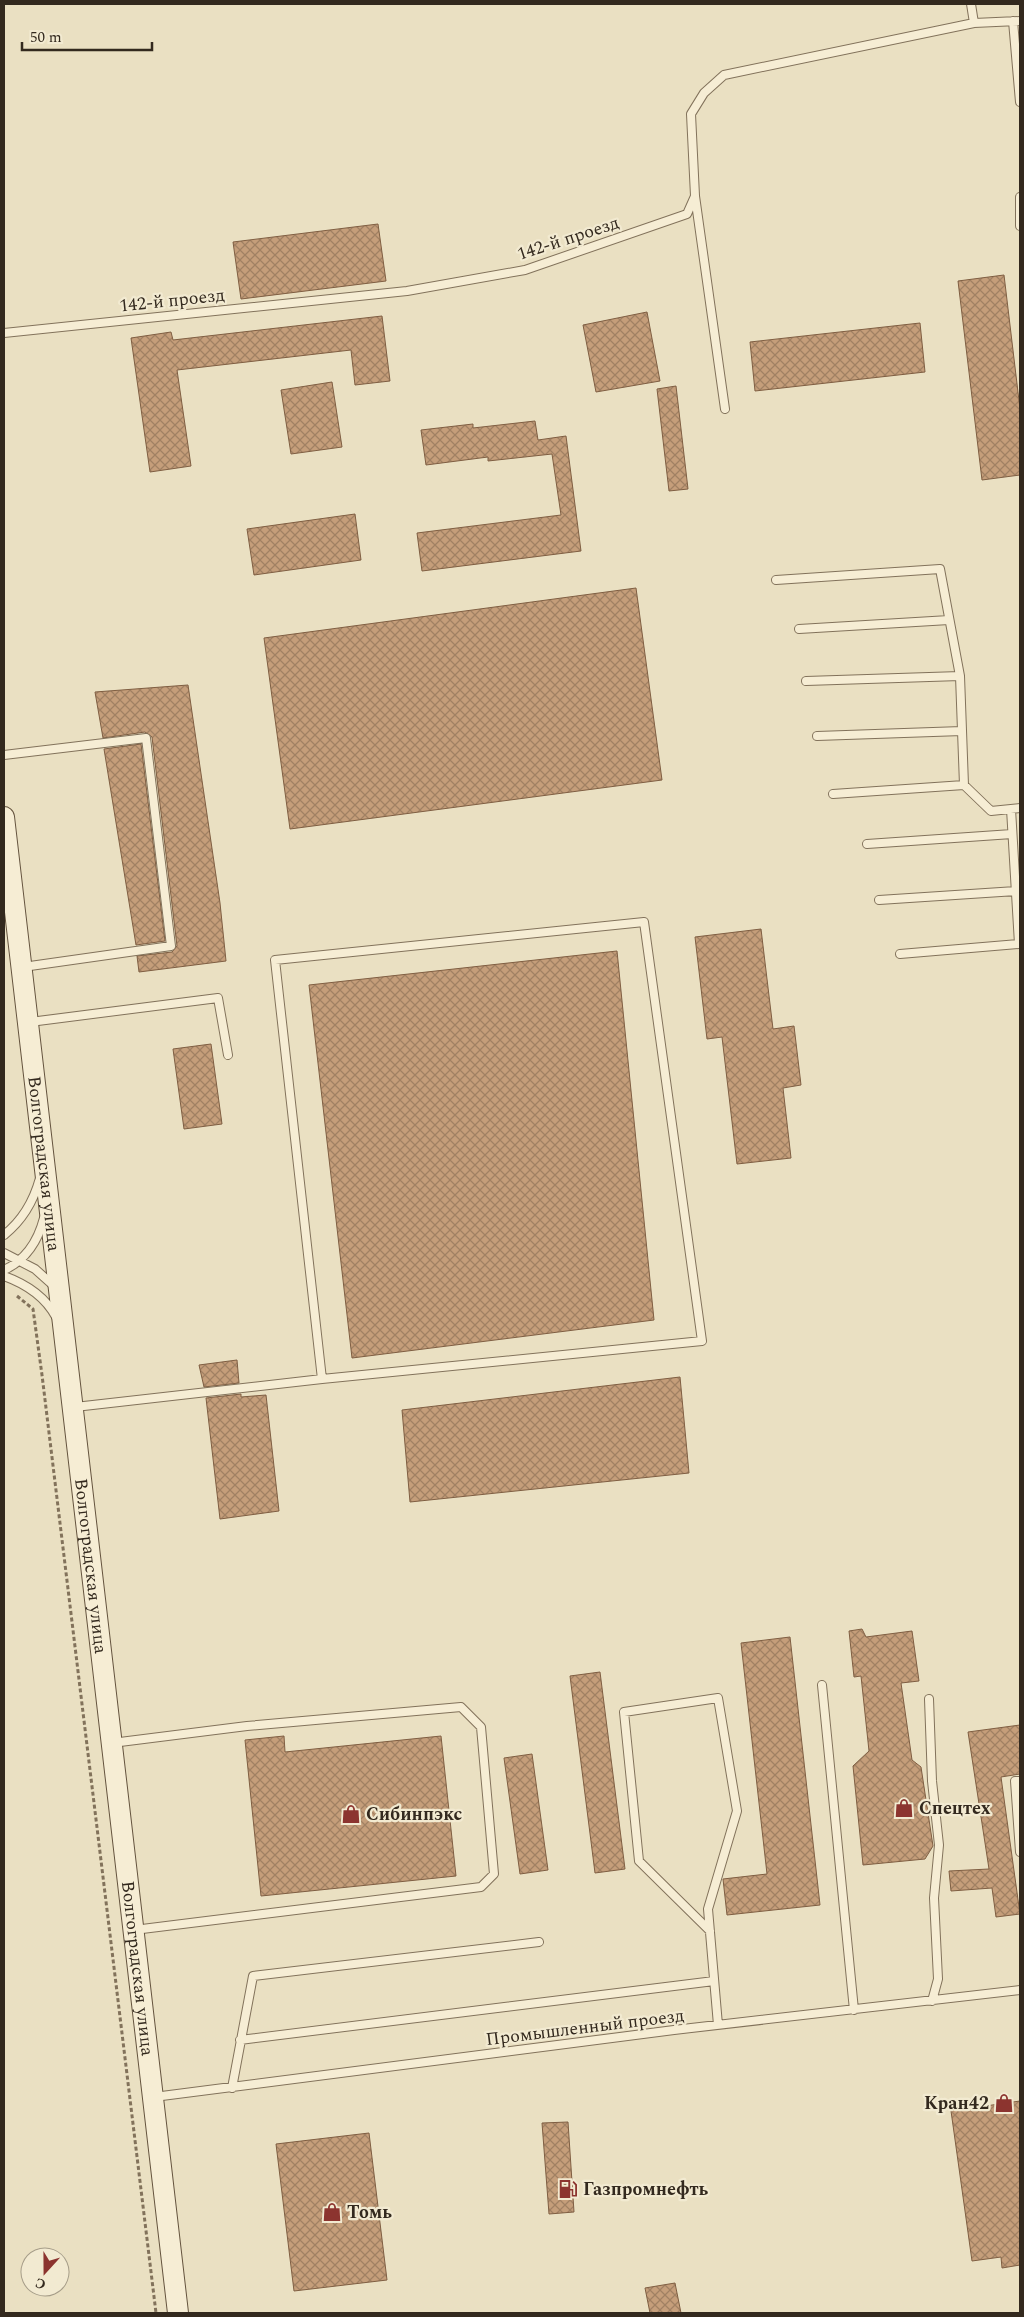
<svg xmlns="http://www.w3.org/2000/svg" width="1024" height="2317" viewBox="0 0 1024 2317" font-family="Spectral,serif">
  <defs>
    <pattern id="building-cross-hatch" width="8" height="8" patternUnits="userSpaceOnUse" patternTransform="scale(1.25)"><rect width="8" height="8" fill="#c59e7a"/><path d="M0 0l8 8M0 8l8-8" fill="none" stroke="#a18163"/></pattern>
  </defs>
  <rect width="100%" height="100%" fill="#eae0c2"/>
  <path fill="url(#building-cross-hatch)" stroke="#7f5e42" d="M 378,224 L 386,281 L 241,299 L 233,242 Z
    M 1004,275 L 1020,409 L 1020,475 L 982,480 L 958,281 Z
    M 647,312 L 660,381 L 596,392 L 583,325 Z
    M 382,316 L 390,381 L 355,385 L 351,350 L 177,370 L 191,466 L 150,472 L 131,338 L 171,332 L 173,340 Z
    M 920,323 L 925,372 L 755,391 L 750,342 Z
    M 332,382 L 342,447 L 291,454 L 281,390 Z
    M 676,386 L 688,489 L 669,491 L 657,389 Z
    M 535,421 L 538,440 L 566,436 L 581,551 L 422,571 L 417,533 L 561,515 L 552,454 L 488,461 L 488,457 L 426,465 L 421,430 L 473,424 L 473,428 Z
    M 355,514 L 361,560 L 254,575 L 247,529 Z
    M 636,588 L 662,780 L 290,829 L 264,638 Z
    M 188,685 L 220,903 L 226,961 L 139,972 L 137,956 L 172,952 L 177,946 L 152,737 L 145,732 L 103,738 L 95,692 Z
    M 141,744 L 165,941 L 136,945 L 104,749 Z
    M 761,929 L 773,1029 L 794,1026 L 801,1085 L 783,1088 L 791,1158 L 737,1164 L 722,1037 L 707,1039 L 695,937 Z
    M 617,951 L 654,1320 L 352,1358 L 309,985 Z
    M 211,1044 L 222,1124 L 184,1129 L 173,1049 Z
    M 237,1360 L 239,1383 L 204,1387 L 199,1365 Z
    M 680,1377 L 689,1473 L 410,1502 L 402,1410 Z
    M 241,1394 L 241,1397 L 266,1395 L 279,1511 L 220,1519 L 206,1398 Z
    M 862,1629 L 866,1637 L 912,1631 L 919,1681 L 901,1683 L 912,1760 L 921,1767 L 933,1846 L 925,1859 L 863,1865 L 853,1766 L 869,1751 L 861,1676 L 854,1677 L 849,1631 Z
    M 790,1637 L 820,1905 L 727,1915 L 723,1879 L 767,1874 L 741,1643 Z
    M 600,1672 L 625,1869 L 595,1873 L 570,1676 Z
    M 1020,1725 L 1020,1774 L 1001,1777 L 1020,1914 L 996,1917 L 992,1888 L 951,1891 L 949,1871 L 989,1869 L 968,1732 Z
    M 284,1736 L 285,1752 L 441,1736 L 456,1876 L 261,1896 L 245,1740 Z
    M 532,1754 L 548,1870 L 520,1874 L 504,1758 Z
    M 1020,2101 L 1020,2265 L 1002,2268 L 1001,2257 L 972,2261 L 951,2111 Z
    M 568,2122 L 574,2212 L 549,2214 L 542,2123 Z
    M 369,2133 L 387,2280 L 294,2291 L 276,2144 Z
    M 675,2283 L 681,2313 L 650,2313 L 645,2288 Z"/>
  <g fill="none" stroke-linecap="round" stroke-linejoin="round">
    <g stroke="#82725b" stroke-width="10">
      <path id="lane" d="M 971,4 L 974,23
        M 1013,21 L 1020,102
        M 695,196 L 725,409
        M 1020,197 L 1020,226
        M 4,333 L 407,291 L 525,270 L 687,214 L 695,196 L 691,114 L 704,93 L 724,75 L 974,23 L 1020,21
        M 776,580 L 940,569 L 960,676 L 964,785 L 991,811 L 1020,808
        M 799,629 L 949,620
        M 806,681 L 960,676
        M 817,736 L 962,731
        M 4,755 L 146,738 L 171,946 L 23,967
        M 833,794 L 964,785
        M 867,844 L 1012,834
        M 879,900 L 1016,891
        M 900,954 L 1019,944 L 1011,809
        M 30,1022 L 218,998 L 228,1055
        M 4,1235 C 23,1220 34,1200 40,1178
        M 4,1253 L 35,1269 L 54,1286
        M 4,1270 C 26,1260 38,1241 44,1218
        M 4,1276 C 26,1284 45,1296 56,1317
        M 75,1407 L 322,1379 L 275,960 L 644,922 L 702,1341 L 322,1379
        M 822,1685 L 854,2010
        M 929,1699 L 932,1781 L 939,1845 L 934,1898 L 938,1979 L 932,2001
        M 112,1743 L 247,1726 L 461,1707 L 481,1727 L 494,1874 L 481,1887 L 134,1930
        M 1020,1781 L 1015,1781 L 1020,1852
        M 710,1931 L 639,1861 L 624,1712 L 718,1698 L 737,1811 L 708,1909 L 718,2025
        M 240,2040 L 714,1981
        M 232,2088 L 253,1976 L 539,1942
        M 154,2097 L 674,2030 L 1020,1990"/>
    </g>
    <g stroke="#64533e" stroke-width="22">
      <g id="secondary">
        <path id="s1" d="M 4,817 L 178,2313"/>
      </g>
    </g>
    <path stroke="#82725b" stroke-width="3" stroke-dasharray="4 2.5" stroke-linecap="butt" d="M 17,1296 L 33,1309 L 42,1375 L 156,2313"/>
    <use href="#lane" stroke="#f6edd4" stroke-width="8"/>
    <use href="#secondary" stroke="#f6edd4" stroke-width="20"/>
  </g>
  <defs>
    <g id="shop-bare" transform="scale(1.5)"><path d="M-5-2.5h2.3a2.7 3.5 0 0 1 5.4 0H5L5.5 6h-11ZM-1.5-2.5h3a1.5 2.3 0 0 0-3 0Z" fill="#8c342f" stroke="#f2ead1" stroke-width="2.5" paint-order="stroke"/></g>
    <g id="fuel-bare" transform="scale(1.5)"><path d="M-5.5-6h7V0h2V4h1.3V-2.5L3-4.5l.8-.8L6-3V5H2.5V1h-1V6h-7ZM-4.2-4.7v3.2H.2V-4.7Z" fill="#8c342f" stroke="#f2ead1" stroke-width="2.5" paint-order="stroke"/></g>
  </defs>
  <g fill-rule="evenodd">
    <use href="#shop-bare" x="904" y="1808"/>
    <use href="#shop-bare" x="351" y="1814"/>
    <use href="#shop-bare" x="1004" y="2103"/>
    <use href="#fuel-bare" x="568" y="2189"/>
    <use href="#shop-bare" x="332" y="2212"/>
  </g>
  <g text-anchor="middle" stroke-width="4.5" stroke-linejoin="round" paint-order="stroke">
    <g font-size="18" fill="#33291e" stroke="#f2ead1">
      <text transform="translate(568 238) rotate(-18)" y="6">142-й проезд</text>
      <text transform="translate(172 300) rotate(-6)" y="6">142-й проезд</text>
      <text dy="6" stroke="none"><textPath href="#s1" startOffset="349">Волгоградская улица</textPath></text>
      <text dy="6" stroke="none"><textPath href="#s1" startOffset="754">Волгоградская улица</textPath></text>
      <text dy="6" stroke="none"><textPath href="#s1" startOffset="1159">Волгоградская улица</textPath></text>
      <text transform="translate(585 2027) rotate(-7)" y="6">Промышленный проезд</text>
    </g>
    <g font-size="18" font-weight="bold" fill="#33291e" stroke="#f2ead1" text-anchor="start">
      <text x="919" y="1814">Спецтех</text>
      <text x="366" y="1820">Сибинпэкс</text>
      <text x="989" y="2109" text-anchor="end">Кран42</text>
      <text x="583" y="2195">Газпромнефть</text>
      <text x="347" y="2218">Томь</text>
    </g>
  </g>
  <rect width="1024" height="2317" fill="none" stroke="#33291e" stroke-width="10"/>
  <g transform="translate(45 2272) rotate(201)"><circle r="24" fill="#f2ead1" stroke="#a69d89"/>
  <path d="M0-4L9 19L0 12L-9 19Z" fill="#8c342f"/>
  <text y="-8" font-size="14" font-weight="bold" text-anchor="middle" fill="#33291e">С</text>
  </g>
  <path d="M22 42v8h130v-8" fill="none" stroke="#33291e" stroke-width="2.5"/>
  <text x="30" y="42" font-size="15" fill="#33291e" stroke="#f2ead1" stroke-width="4" paint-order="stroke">50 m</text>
</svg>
